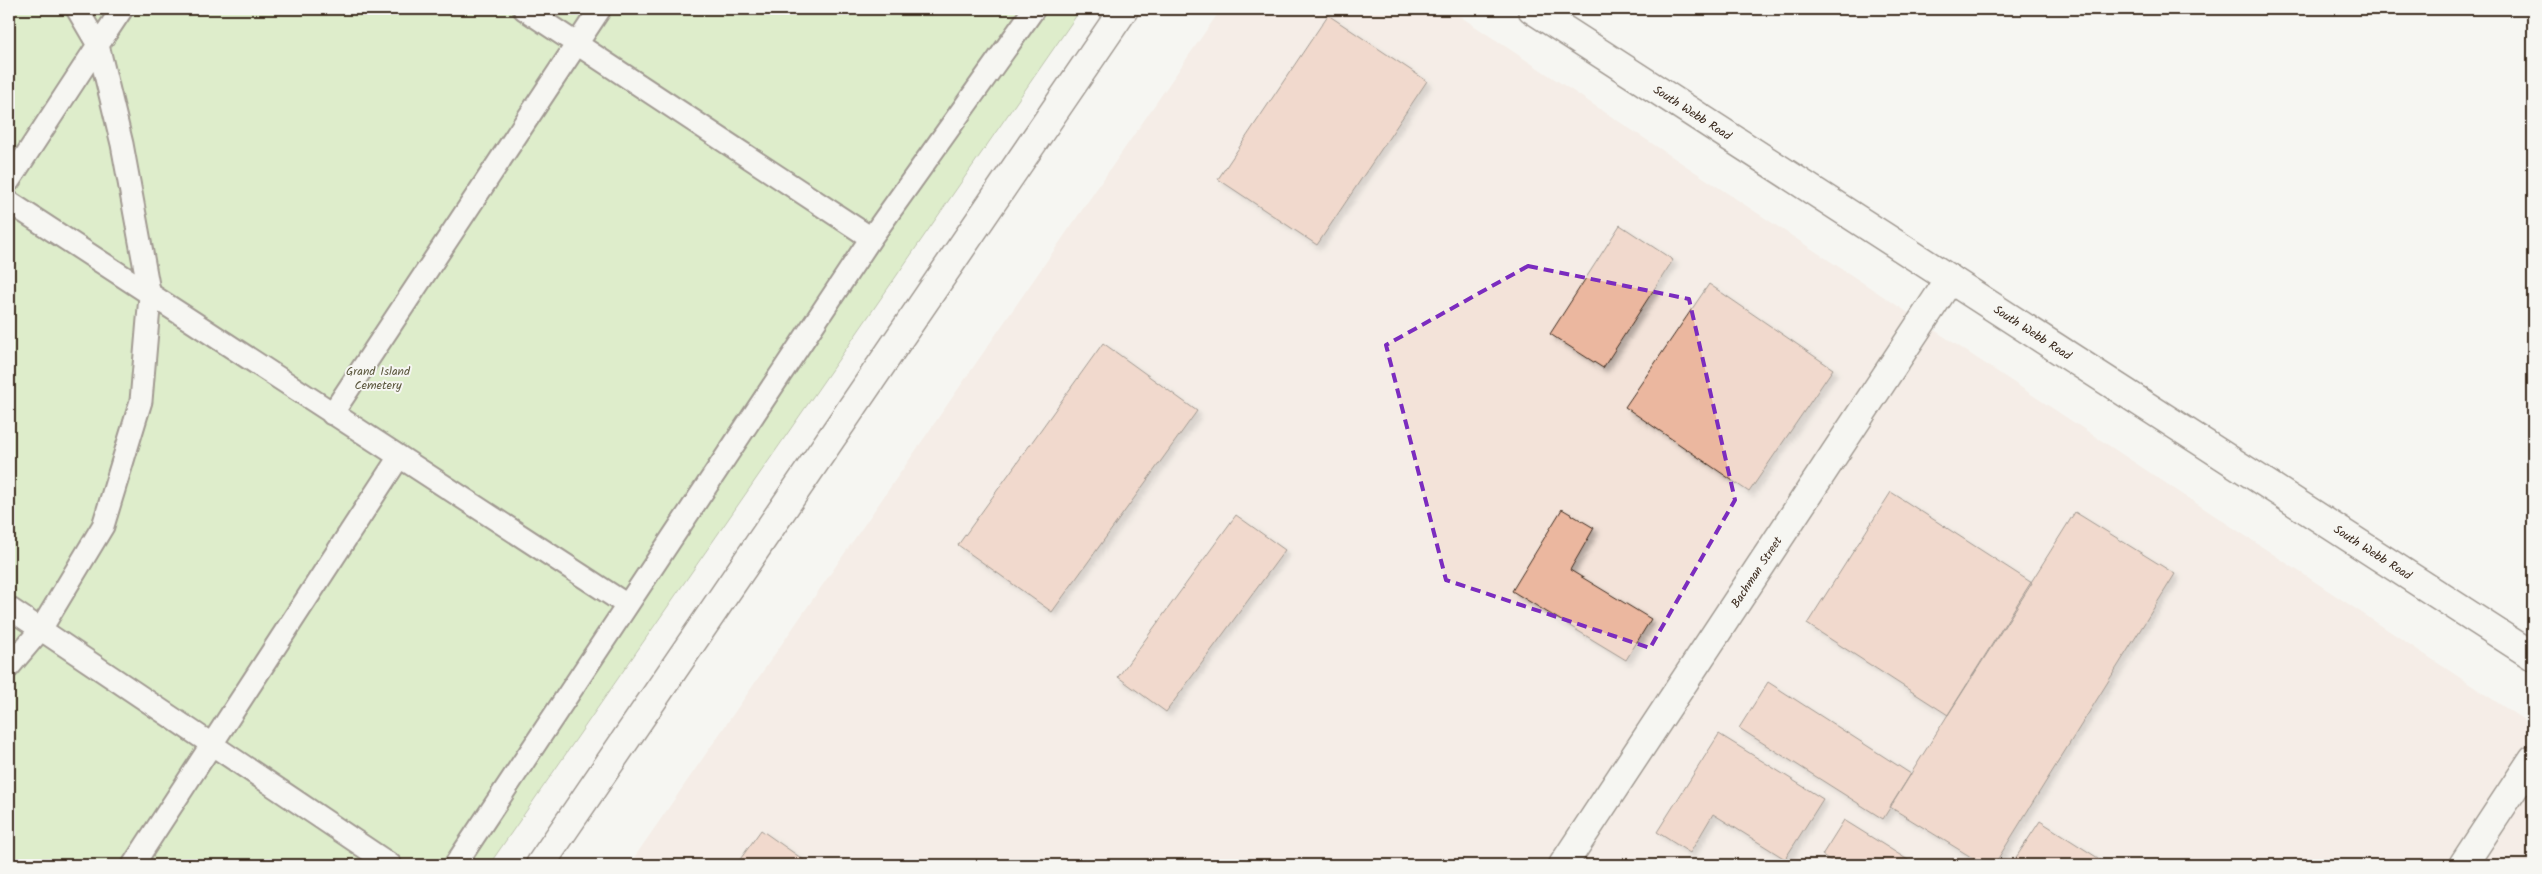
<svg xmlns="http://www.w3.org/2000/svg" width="2542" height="874" viewBox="0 0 2542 874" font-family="Kalam,sans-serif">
  <defs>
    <filter id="shadow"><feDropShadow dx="4.5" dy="4.5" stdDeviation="2.5" flood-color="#0004"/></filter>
  </defs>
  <rect width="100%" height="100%" fill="#f6f6f2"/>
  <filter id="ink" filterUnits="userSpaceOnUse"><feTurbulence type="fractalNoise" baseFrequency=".02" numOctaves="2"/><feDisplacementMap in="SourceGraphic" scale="10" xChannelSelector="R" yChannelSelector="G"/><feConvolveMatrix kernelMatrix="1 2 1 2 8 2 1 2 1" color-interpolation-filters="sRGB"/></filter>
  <g filter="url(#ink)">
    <path fill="#f3e3d9" d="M 1221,9 L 1449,9 L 2533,726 L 2533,865 L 629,865 Z"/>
    <path fill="#c0e39c" stroke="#7e865d" d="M 9,9 L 1081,9 L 489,865 L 9,865 Z"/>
    <path fill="#ebb79f" stroke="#3b2a1e" filter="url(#shadow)" d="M 1328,15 L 1427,81 L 1317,245 L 1218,179 Z
      M 1620,225 L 1673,260 L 1603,368 L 1550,334 Z
      M 1709,284 L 1833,369 L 1749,492 L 1625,407 Z
      M 1103,343 L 1197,411 L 1052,612 L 958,545 Z
      M 1891,492 L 2032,583 L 1948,715 L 1807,624 Z
      M 1562,509 L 1594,528 L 1570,570 L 1651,619 L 1626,660 L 1512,591 Z
      M 2075,512 L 2175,574 L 1994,865 L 1984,865 L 1890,807 Z
      M 1236,515 L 1285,550 L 1166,712 L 1118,677 Z
      M 1768,682 L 1911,774 L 1883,819 L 1739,728 Z
      M 1719,734 L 1823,799 L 1785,859 L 1713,814 L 1690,853 L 1657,832 Z
      M 1844,820 L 1916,865 L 1837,865 L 1822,855 Z
      M 2040,821 L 2109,865 L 2011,865 Z
      M 761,830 L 811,865 L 736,865 Z"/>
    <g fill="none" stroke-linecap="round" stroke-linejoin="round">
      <g stroke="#3b2a1e" stroke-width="25">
        <path id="service" d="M 524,9 L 871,238
          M 9,181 L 98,45 L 77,9
          M 9,202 L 627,605
          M 332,414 L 600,9
          M 9,608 L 391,865
          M 9,667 L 41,629 L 103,526 L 141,401 L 150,296 L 122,144 L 98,45 L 122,9
          M 133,865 L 399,457
          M 455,865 L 871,238 L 1034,9"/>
      </g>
      <g stroke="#3b2a1e" stroke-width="31">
        <g id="minor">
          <path d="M 540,865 L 1124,9"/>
          <path id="s1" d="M 1563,865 L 1950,279"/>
          <path d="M 2463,865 L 2533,759"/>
        </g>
      </g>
      <g stroke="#3b2a1e" stroke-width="31">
        <g id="tertiary">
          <path id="s2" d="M 1532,9 L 2533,656"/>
        </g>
      </g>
      <use href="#service" stroke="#f6f6f2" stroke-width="21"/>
      <use href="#minor" stroke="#f6f6f2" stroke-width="28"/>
      <use href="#tertiary" stroke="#f6f6f2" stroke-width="28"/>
    </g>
  </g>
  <path d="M0 0H2542V874H0ZM 1528,266 L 1689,299 L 1735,500 L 1650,648 L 1446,580 L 1386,345 Z" fill="#f6f6f2" fill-opacity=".55" fill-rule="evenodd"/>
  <path fill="none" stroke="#7b2cbf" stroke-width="4" stroke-dasharray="10 6" stroke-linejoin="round" d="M 1528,266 L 1689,299 L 1735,500 L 1650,648 L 1446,580 L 1386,345 Z"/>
  <g text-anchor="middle" stroke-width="4" stroke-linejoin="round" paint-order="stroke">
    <g font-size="12" fill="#3b2a1e" stroke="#f6f6f2">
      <text dy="4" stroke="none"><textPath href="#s2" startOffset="191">South Webb Road</textPath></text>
      <text dy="4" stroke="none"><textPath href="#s2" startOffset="596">South Webb Road</textPath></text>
      <text dy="4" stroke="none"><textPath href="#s2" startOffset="1001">South Webb Road</textPath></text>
      <text dy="4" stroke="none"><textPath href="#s1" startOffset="351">Bachman Street</textPath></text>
    </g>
    <g font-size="12" fill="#5c583e" stroke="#f6f6f2">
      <text x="378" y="375">Grand Island<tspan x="378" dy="14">Cemetery</tspan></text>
    </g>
  </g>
  <rect width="2542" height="874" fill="none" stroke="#f6f6f2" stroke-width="30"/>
  <rect x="15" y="15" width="2512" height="844" fill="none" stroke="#3b2a1e" stroke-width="2" filter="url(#ink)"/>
</svg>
